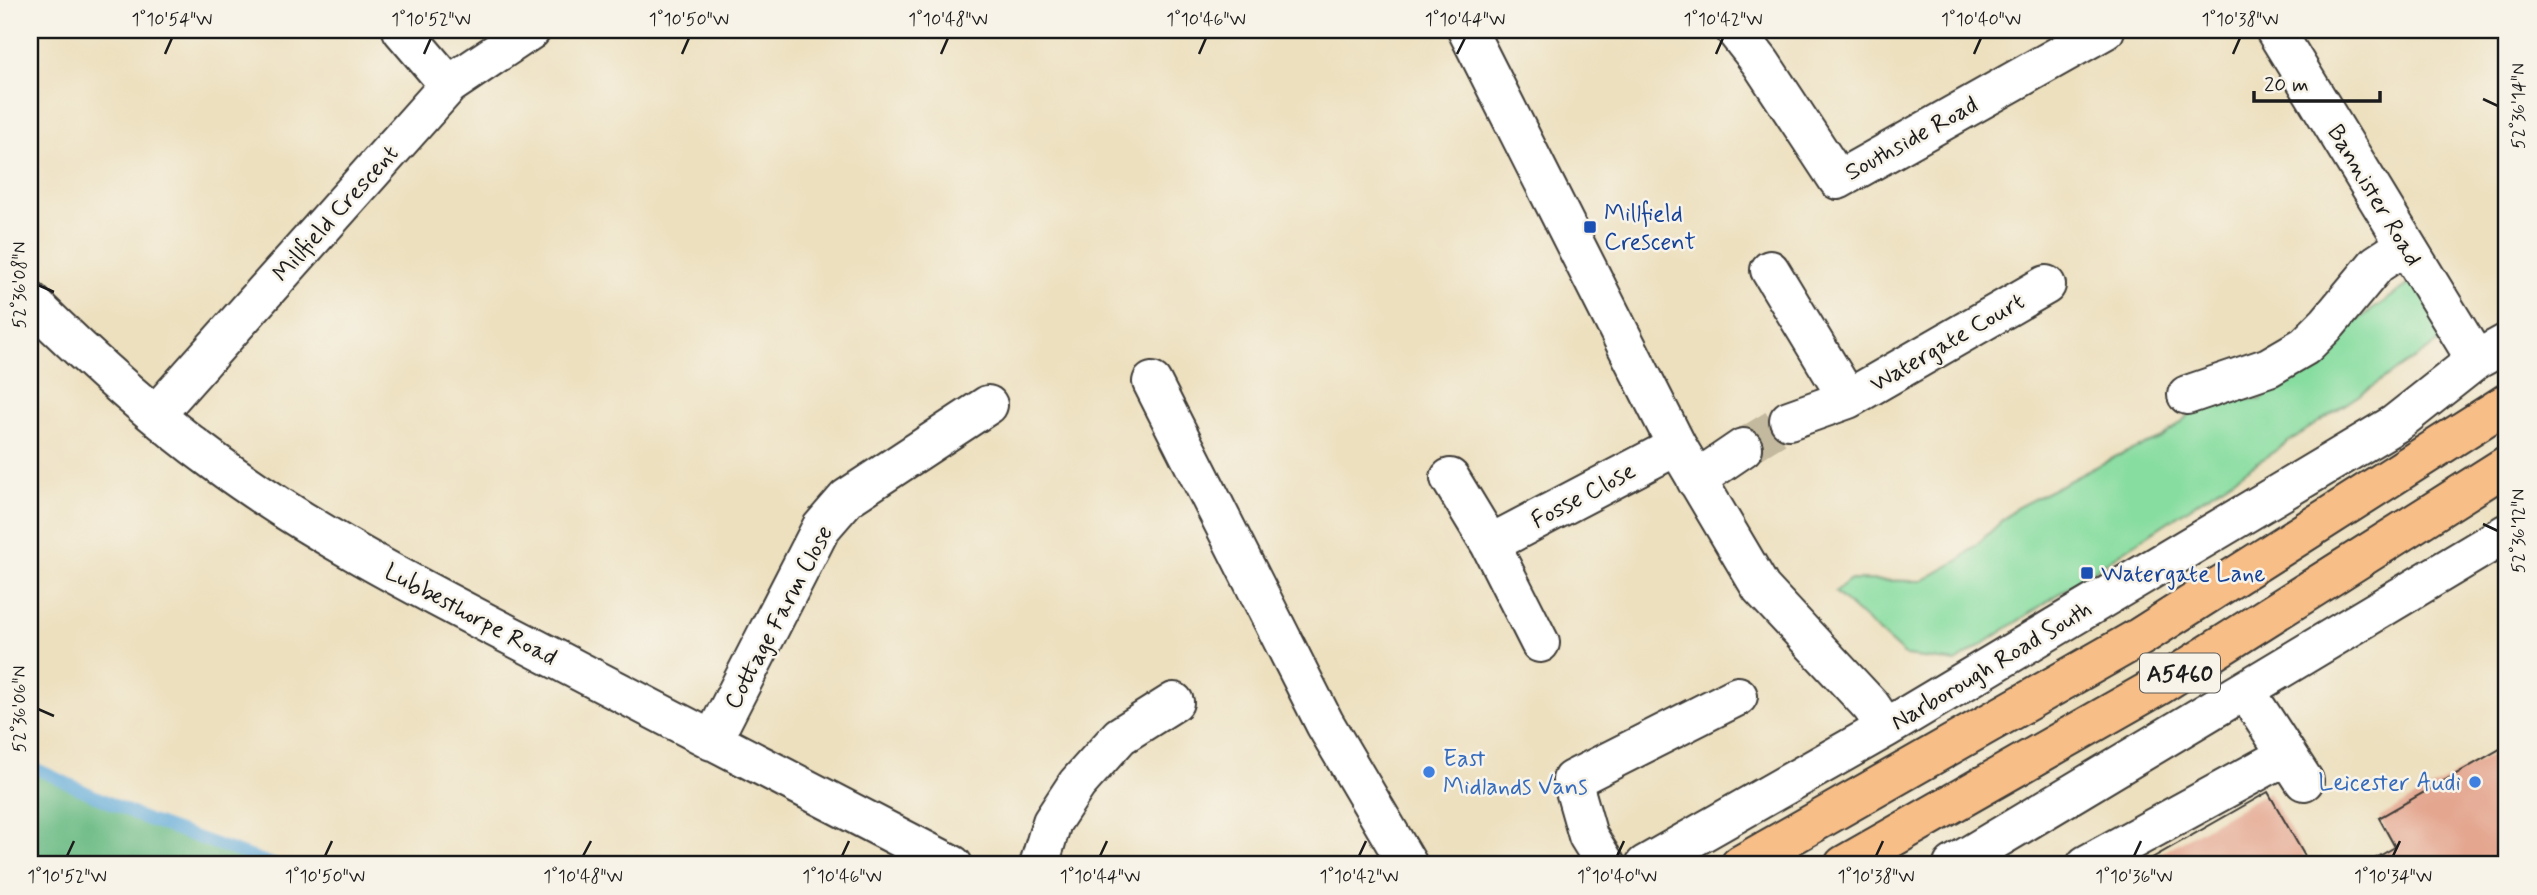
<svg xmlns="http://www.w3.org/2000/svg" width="2537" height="895" viewBox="0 0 2537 895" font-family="Mynerve,sans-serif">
  <rect width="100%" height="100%" fill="#f7f3e8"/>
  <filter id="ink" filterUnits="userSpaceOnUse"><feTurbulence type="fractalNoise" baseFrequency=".0143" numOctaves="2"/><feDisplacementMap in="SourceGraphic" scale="14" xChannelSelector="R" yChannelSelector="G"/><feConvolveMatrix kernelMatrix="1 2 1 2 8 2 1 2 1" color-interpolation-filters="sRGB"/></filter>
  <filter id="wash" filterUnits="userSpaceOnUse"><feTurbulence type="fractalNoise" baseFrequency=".00686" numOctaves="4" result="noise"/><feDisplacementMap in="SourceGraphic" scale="28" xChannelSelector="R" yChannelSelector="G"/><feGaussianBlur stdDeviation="1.57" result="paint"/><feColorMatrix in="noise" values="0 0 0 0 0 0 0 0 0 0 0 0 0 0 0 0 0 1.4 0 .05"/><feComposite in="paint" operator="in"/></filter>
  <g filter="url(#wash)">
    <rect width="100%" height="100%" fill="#ede0bf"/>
    <path fill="#87dda0" stroke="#527c5e" stroke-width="2" d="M 2424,274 L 2441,341 L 1956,662 L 1906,656 L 1835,592 L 1849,580 L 1922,581 L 1961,559 L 2016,508 L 2117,456 L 2162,438 L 2213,396 L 2261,400 L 2283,366 L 2352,324 Z"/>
    <path fill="#6dbc86" stroke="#446c51" stroke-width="2" d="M 30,766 L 145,819 L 275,865 L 30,865 Z"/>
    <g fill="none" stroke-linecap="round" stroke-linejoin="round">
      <path stroke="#63acda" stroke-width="12" d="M 30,766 L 145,819 L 275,865"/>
    </g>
    <g id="blocks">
      <path fill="#e4a68f" d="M 2507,745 L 2507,865 L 2364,865 L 2395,847 L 2379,818 Z
        M 2268,792 L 2310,865 L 2140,865 Z"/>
    </g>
  </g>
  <g filter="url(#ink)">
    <use href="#blocks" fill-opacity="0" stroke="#3b3934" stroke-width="2"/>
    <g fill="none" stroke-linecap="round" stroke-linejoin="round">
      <path stroke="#c3b99e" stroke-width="38" stroke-dasharray="38 19" stroke-linecap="butt" d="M 1743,448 L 1789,420"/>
      <g stroke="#3b3934" stroke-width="42">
        <path id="minor" d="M 402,30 L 449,85
          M 1467,30 L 1677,446 L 1761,588 L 1871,706 L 1886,728
          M 1735,30 L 1761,63 L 1838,180 L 2105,30
          M 2275,30 L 2476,360
          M 1770,270 L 1848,399
          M 30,301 C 88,358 149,414 215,462 C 326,544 453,605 575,669 C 701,734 827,800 953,865
          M 1152,382 L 1325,724 L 1408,865
          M 2187,395 L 2269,367 L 2305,346 L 2328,323 L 2377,264 L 2406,245
          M 155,415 L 449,85 L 531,30
          M 1789,420 L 1848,399 L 2046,285
          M 1450,478 L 1490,544 L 1540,643
          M 1696,480 L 1743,448
          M 1490,544 L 1677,446
          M 2245,690 L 2304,781
          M 712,741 L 821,528 L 847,498 L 988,405
          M 1039,865 L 1052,822 L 1077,784 L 1120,736 L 1174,702
          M 1606,865 L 1588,836 L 1572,780 L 1738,696
          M 1645,865 L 1886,728 L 2395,424 L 2476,360 L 2507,343
          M 1953,865 L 2507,533
          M 2086,865 L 2287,755"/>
      </g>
      <g stroke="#3b3934" stroke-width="42">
        <path id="major" d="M 1740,865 L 2140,637 L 2507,403
          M 1844,865 L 2160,685 L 2507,465"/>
      </g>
      <use href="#minor" stroke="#fff" stroke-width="38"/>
      <use href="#major" stroke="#f7be88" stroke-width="38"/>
    </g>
  </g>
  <path fill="none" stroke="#1c1c1c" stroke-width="2.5" d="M 165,54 L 172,38M 424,54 L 431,38M 682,54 L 689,38M 941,54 L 948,38M 1199,54 L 1206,38M 1457,54 L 1465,38M 1716,54 L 1723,38M 1974,54 L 1981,38M 2233,54 L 2240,38M 2483,99 L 2498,106M 38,285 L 54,292M 2483,524 L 2498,531M 38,709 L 54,716M 67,856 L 74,841M 325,856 L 332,841M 583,856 L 591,841M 842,856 L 849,841M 1100,856 L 1107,841M 1359,856 L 1366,841M 1617,856 L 1624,841M 1876,856 L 1883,841M 2134,856 L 2141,841M 2393,856 L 2400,841"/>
  <g fill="#1a4fb4" stroke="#f7f3e8" stroke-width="2.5">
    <rect x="1583" y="220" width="14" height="14" rx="3.5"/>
    <rect x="2080" y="566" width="14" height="14" rx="3.5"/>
  </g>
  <g fill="#3f7fe0" stroke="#f7f3e8" stroke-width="2.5">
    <circle cx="1429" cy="772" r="7"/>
    <circle cx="2475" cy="782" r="7"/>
  </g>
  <g text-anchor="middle" stroke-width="5" stroke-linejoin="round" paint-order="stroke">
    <rect fill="#f7f3e8" stroke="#5e5c59" stroke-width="2" x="2140" y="653.5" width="80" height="39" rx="5"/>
    <g font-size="23" font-weight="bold" fill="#1c1c1c">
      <text x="2180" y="681">A5460</text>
    </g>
    <g font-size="24" fill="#1c1c1c" stroke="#f7f3e8">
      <text transform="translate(1911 138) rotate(-29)" y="8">Southside Road</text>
      <text transform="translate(2375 195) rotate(59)" y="8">Bannister Road</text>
      <text transform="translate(335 213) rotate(-48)" y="8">Millfield Crescent</text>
      <text transform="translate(1947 342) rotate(-30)" y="8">Watergate Court</text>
      <text transform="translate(1583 495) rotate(-28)" y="8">Fosse Close</text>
      <text transform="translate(471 614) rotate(28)" y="8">Lubbesthorpe Road</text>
      <text transform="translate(778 617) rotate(-62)" y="8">Cottage Farm Close</text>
      <text transform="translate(1991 665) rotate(-31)" y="8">Narborough Road South</text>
    </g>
    <g font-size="24" fill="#164399" stroke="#f7f3e8" text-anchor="start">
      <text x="1604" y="221">Millfield<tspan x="1604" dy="28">Crescent</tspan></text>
      <text x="2101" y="581">Watergate Lane</text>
    </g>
    <g font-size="24" fill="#366cbe" stroke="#f7f3e8" text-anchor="start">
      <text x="1443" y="766">East<tspan x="1443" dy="28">Midlands Vans</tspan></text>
      <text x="2461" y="790" text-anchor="end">Leicester Audi</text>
    </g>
  </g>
  <rect width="2537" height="895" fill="none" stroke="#f7f3e8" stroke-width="77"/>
  <path d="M2254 91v10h126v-10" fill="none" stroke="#1c1c1c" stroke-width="3.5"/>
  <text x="2264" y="91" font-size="21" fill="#1c1c1c" stroke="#f7f3e8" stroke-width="5" paint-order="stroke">20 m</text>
  <rect x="38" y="38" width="2460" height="818" fill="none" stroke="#1c1c1c" stroke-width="2.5"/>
  <g font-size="18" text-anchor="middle" fill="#1c1c1c">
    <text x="172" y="25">1°10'54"W</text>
    <text x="431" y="25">1°10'52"W</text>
    <text x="689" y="25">1°10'50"W</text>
    <text x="948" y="25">1°10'48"W</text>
    <text x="1206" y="25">1°10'46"W</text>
    <text x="1465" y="25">1°10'44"W</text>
    <text x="1723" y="25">1°10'42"W</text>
    <text x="1981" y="25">1°10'40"W</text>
    <text x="2240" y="25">1°10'38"W</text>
    <text transform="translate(2518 106) rotate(-90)" y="6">52°36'14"N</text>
    <text transform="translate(19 285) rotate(-90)" y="6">52°36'08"N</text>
    <text transform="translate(2518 531) rotate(-90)" y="6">52°36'12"N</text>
    <text transform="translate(19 709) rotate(-90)" y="6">52°36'06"N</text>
    <text x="67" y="882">1°10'52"W</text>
    <text x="325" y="882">1°10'50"W</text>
    <text x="583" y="882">1°10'48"W</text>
    <text x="842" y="882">1°10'46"W</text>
    <text x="1100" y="882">1°10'44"W</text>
    <text x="1359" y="882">1°10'42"W</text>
    <text x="1617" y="882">1°10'40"W</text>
    <text x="1876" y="882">1°10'38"W</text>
    <text x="2134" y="882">1°10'36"W</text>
    <text x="2393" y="882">1°10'34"W</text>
  </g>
</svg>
